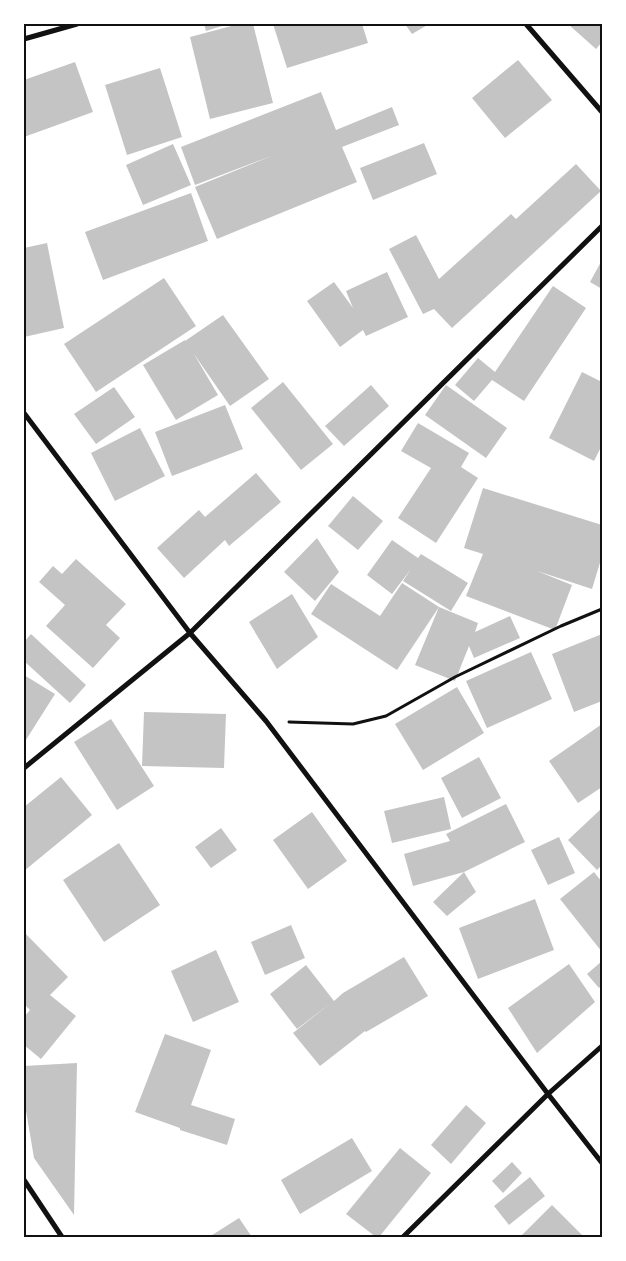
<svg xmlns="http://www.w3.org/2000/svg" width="626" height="1261" viewBox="0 0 626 1261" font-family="Signika,sans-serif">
  <rect width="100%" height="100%" fill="#fff"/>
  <path fill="#c4c4c4" d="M 204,24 L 228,24 L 206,31 Z
    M 239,24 L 253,24 L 273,103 L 210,119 L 190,37 Z
    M 273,24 L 362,24 L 368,43 L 287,68 Z
    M 405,24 L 429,24 L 412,34 Z
    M 568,24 L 602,24 L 602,42 L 596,49 Z
    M 518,60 L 552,100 L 505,138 L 472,98 Z
    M 75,62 L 93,112 L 24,137 L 24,80 Z
    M 160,68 L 182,137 L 127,155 L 105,85 Z
    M 321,92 L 336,130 L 392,107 L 399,125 L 342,147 L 357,182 L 217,239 L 195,187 L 274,155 L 195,185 L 181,147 Z
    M 424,143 L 437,174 L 373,200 L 360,168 Z
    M 173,144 L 191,185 L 143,205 L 126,165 Z
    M 576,164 L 601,191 L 452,328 L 434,309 L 423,314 L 389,249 L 416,235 L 439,279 L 511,214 L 516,219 Z
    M 191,193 L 208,241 L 103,280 L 85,232 Z
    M 47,243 L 64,328 L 24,337 L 24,248 Z
    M 602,260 L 602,289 L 590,282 Z
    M 387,272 L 408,317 L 366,336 L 363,330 L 340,347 L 307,301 L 334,282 L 353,308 L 346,291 Z
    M 164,278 L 196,326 L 96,392 L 64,344 Z
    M 553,286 L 586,308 L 524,401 L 492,380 L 474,401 L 455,385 L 478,358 L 495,372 Z
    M 223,315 L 269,379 L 230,406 L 194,354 L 218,395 L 176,420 L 143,365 L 185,340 L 185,341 Z
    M 582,372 L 602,382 L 602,445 L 594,461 L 549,438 Z
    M 283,382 L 333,444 L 301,470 L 251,408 Z
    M 371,385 L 389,406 L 344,446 L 325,426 Z
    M 446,385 L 507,428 L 486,458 L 425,415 Z
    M 114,387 L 135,417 L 96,444 L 74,414 Z
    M 225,405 L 243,449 L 172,476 L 155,432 Z
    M 418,423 L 469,453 L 461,467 L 478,478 L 436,543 L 398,518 L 431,468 L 401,451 Z
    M 140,428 L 165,476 L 115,501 L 91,453 Z
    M 256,473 L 281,502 L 229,546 L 225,540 L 184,578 L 157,548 L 199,510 L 205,517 Z
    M 483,488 L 602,525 L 602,556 L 592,589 L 537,571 L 572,585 L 555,630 L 466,596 L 483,554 L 464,548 Z
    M 353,496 L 383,521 L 358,550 L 328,526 Z
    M 317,538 L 339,572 L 315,601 L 284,572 Z
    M 392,540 L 418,558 L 421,554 L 468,583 L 451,611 L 403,581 L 411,569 L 392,594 L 367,575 Z
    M 76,559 L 126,604 L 106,625 L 120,638 L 93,668 L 46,626 L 65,605 L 39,582 L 53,566 L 62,574 Z
    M 402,583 L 439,607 L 478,623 L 475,632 L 510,616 L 520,638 L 474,658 L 469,646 L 455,681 L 415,665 L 439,607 L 397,670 L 311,614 L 331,584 L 380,616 Z
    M 292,594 L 318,637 L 277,669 L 249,622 Z
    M 31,634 L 86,685 L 70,703 L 24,661 L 24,642 Z
    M 602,634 L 602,701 L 574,712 L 552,654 Z
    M 531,652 L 552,699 L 487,728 L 466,681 Z
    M 24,675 L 55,694 L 24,743 Z
    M 457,687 L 484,733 L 423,770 L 395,724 Z
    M 144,712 L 226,714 L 224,768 L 142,766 Z
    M 111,719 L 154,786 L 117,810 L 74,742 Z
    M 602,724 L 602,787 L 578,803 L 549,761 Z
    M 479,757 L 501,798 L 462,818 L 441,778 Z
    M 61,777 L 92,815 L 24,871 L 24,807 Z
    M 444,797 L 451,829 L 392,843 L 384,811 Z
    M 506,804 L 525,842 L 464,872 L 413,886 L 404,854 L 450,841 L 446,834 Z
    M 602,808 L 602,865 L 597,870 L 568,840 Z
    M 312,812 L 347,861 L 308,889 L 273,840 Z
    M 221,828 L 237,850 L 211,868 L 195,847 Z
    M 559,837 L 575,873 L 548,885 L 531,850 Z
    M 119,843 L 160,905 L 104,942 L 63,880 Z
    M 464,872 L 476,892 L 447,916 L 433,902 Z
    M 594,872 L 602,882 L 602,952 L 560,899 Z
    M 535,899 L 554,950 L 478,979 L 459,928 Z
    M 291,925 L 305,958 L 265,975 L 251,942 Z
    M 24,932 L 68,977 L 50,995 L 76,1016 L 41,1059 L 24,1045 L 24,1017 L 30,1010 L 24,1004 Z
    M 216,950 L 239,1002 L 193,1022 L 171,971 Z
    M 404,957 L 428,996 L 366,1032 L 365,1031 L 320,1066 L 293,1033 L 332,1002 L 297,1029 L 270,994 L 306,965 L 334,1001 L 343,993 Z
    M 602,961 L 602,985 L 599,988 L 587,974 Z
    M 569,964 L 595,1002 L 537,1053 L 508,1008 Z
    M 165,1034 L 211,1050 L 191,1105 L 235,1119 L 227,1145 L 180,1130 L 180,1128 L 135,1112 Z
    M 77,1063 L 74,1215 L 34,1158 L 24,1099 L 24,1066 Z
    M 466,1105 L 486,1123 L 451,1164 L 431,1145 Z
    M 352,1138 L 372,1171 L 300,1214 L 281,1180 Z
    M 400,1148 L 431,1173 L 379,1237 L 376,1237 L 346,1214 Z
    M 512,1162 L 522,1173 L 503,1193 L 492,1181 Z
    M 530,1177 L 545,1196 L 509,1225 L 494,1206 Z
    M 552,1205 L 583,1236 L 520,1237 Z
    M 239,1218 L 252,1237 L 209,1237 Z"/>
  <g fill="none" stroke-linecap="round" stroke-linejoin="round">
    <path stroke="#111" stroke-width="3" d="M 289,722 L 353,724 L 386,716 L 455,677 L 561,626 L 602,609"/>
    <path stroke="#111" stroke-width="5" d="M 526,24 L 602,112
      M 24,39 L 77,24
      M 24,413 L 190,633 L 266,721 L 548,1094 L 602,1163
      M 24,768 L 190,633 L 602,226
      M 24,1180 L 62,1237
      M 403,1237 L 548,1094 L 602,1046"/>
  </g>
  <rect width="626" height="1261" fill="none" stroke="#ffffff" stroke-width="50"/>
  <rect x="25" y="25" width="576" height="1211" fill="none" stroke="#111" stroke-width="2"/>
</svg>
